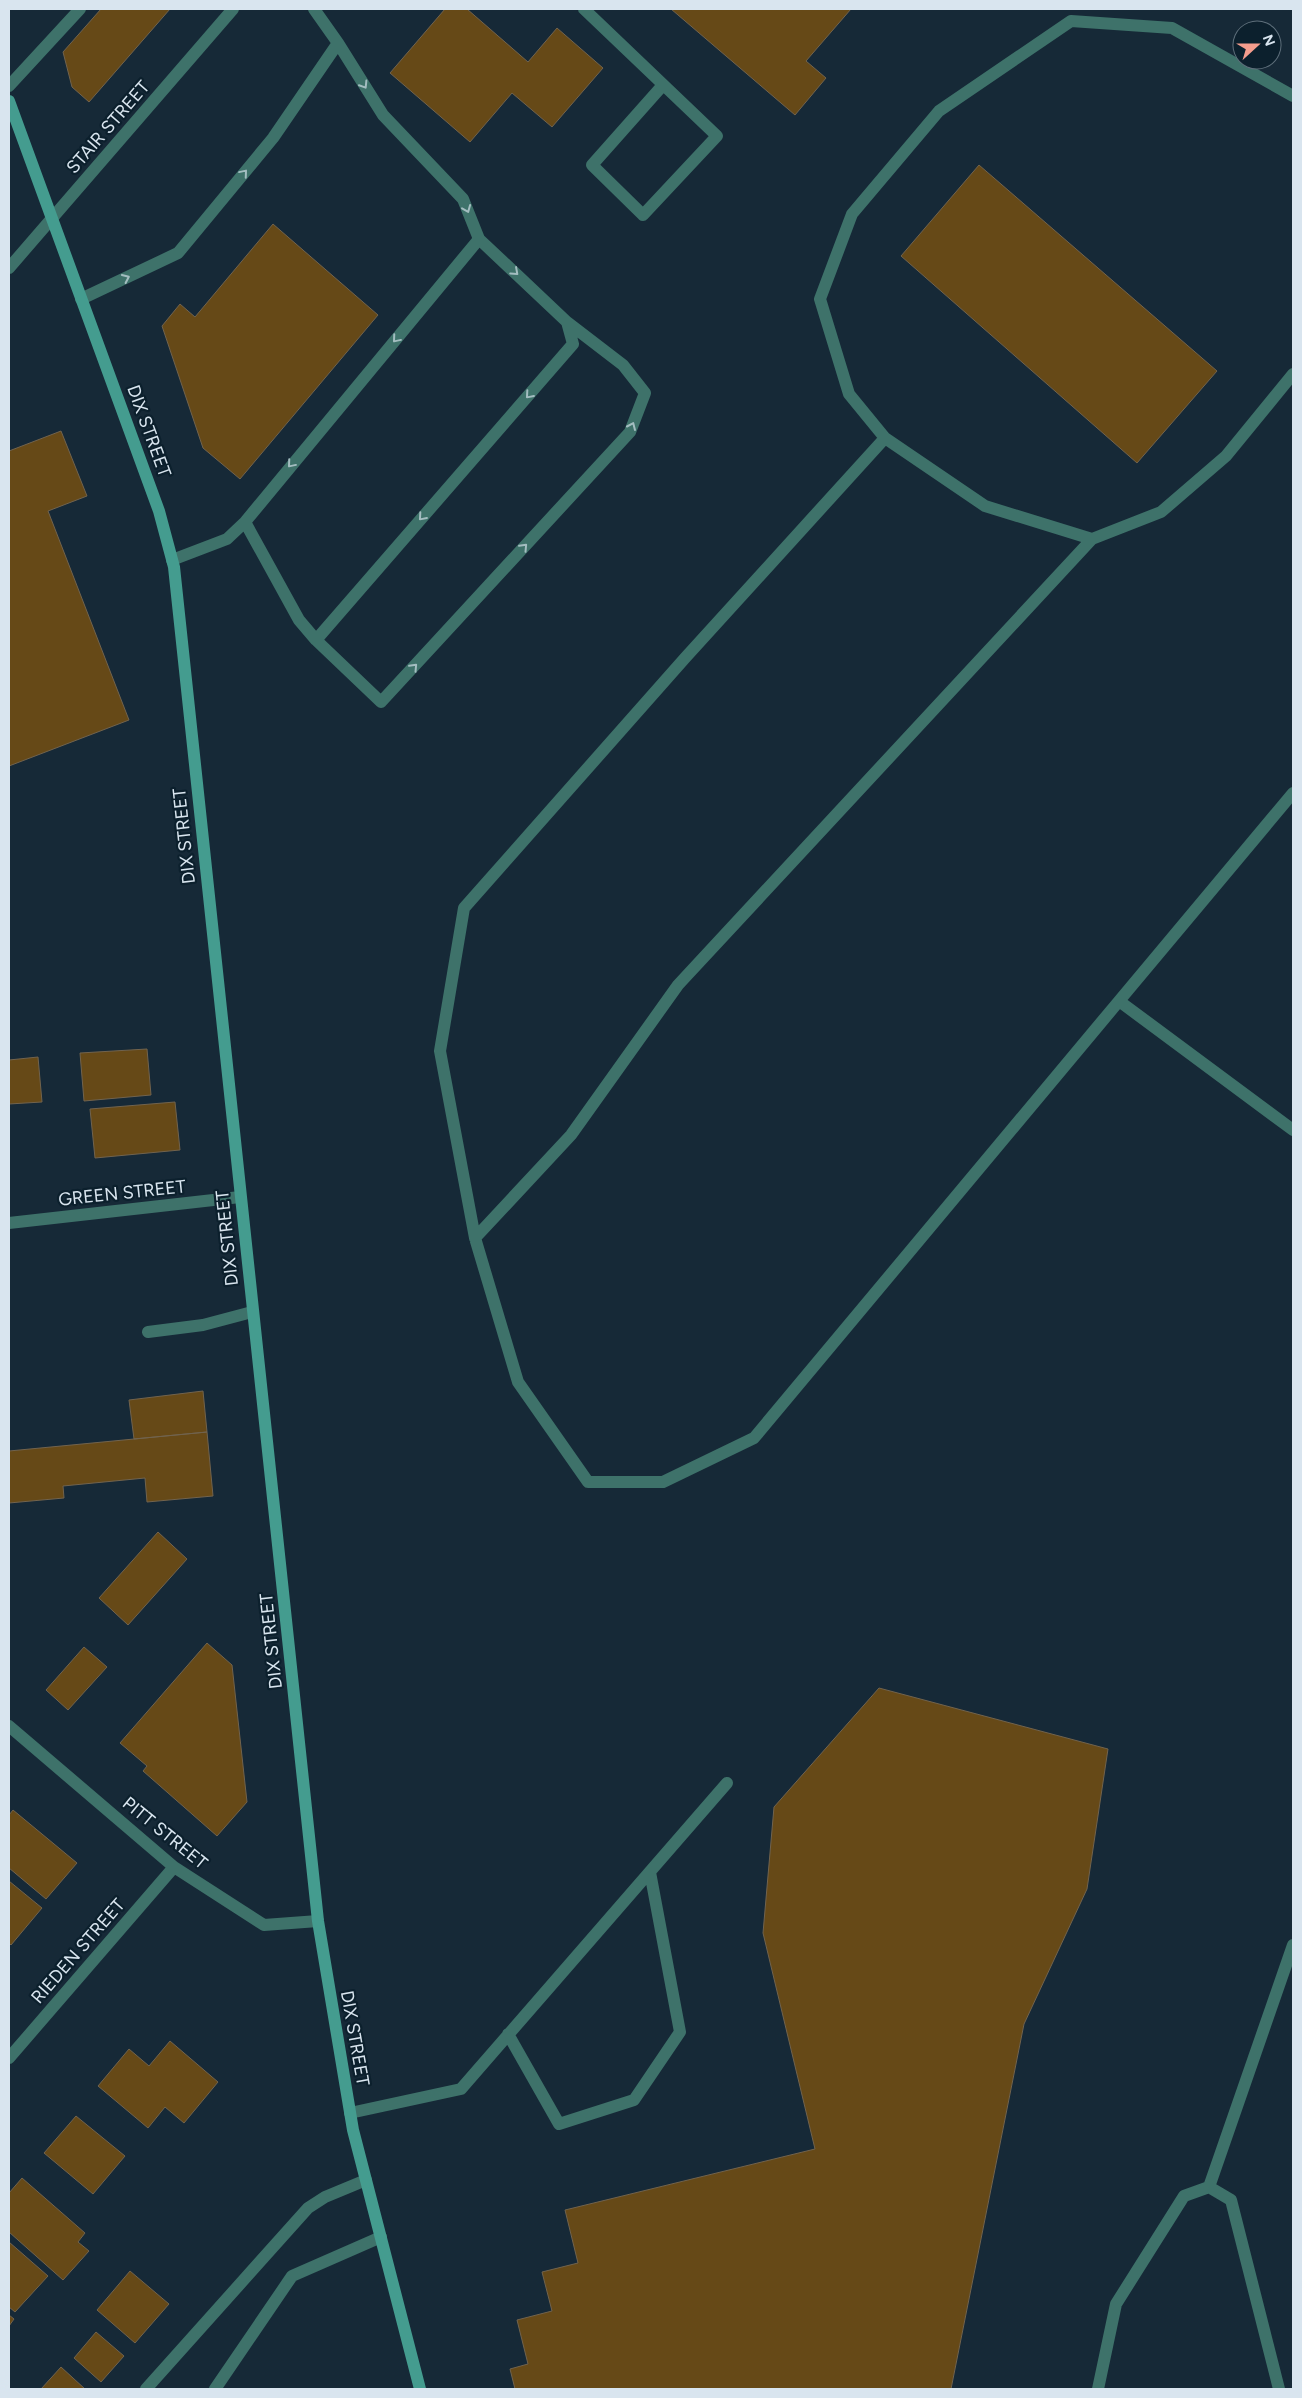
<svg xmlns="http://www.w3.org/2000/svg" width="1302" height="2398" viewBox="0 0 1302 2398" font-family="Figtree,sans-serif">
  <rect width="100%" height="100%" fill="#162937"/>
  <path fill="#664917" stroke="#71634e" d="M 101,9 L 170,9 L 89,102 L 72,87 L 63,52 Z
    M 445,9 L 467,9 L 528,62 L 557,28 L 603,68 L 552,127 L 512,93 L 470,142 L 390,73 Z
    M 671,9 L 851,9 L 806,61 L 826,78 L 795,115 Z
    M 979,165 L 1217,371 L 1137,463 L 901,256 Z
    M 273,224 L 378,315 L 240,479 L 203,448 L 162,326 L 180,304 L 195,317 Z
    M 61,431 L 87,496 L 48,511 L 129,720 L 9,766 L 9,451 Z
    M 147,1049 L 151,1095 L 84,1101 L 80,1053 Z
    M 38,1057 L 42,1102 L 9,1104 L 9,1060 Z
    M 175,1102 L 180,1150 L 95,1158 L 90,1109 Z
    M 203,1391 L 207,1432 L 134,1439 L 129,1400 Z
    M 207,1432 L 213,1496 L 147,1502 L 145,1478 L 63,1486 L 64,1498 L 9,1503 L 9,1451 Z
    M 158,1532 L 187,1559 L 128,1625 L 99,1598 Z
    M 207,1643 L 232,1665 L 247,1802 L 217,1836 L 143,1771 L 147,1766 L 120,1743 Z
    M 84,1647 L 107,1667 L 68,1710 L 46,1690 Z
    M 879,1688 L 1108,1749 L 1087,1889 L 1024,2024 L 951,2389 L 515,2389 L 510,2369 L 528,2364 L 517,2320 L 552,2311 L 542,2272 L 578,2263 L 565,2210 L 815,2149 L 763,1933 L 774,1807 Z
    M 13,1810 L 77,1863 L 46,1899 L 9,1868 L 9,1815 Z
    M 9,1881 L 42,1908 L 11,1945 L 9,1943 Z
    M 170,2041 L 218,2082 L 184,2123 L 165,2107 L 148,2128 L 98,2086 L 129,2049 L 149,2066 Z
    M 76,2116 L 125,2156 L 93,2194 L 44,2153 Z
    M 22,2178 L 85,2233 L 78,2242 L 89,2251 L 63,2280 L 9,2232 L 9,2193 Z
    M 9,2242 L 48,2276 L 15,2312 L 9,2307 Z
    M 130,2271 L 169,2304 L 135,2343 L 97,2310 Z
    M 9,2315 L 14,2319 L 9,2326 Z
    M 96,2332 L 124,2356 L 101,2382 L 74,2358 Z
    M 61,2367 L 85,2389 L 41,2389 Z"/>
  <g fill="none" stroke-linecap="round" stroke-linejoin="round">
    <path stroke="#3e726a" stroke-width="12" d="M 584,9 L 717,136 L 643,215 L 592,165 L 663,85
      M 9,86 L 80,9
      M 1293,96 L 1172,28 L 1071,21 L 939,111 L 852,214 L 820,299 L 849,394 L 885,438 L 985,506 L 1092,539 L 1161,512 L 1226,456 L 1293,374
      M 81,299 L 178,253 L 273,138 L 338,43
      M 885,438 L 685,658 L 464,908 L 440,1051 L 475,1238 L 518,1382 L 588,1482 L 663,1482 L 754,1438 L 1119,1001
      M 245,522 L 299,620 L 316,640 L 381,702 L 630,432 L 645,393 L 623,365 L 567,322
      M 172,560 L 227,539 L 245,522 L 479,239 L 463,199 L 383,115 L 338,43 L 314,9
      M 316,640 L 573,344 L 567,322 L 479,239
      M 1293,793 L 1119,1001 L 1293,1130
      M 475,1238 L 571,1135 L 678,985 L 1092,539
      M 148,1332 L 203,1325 L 252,1312
      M 508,2034 L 559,2124 L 634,2100 L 680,2032 L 650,1872
      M 350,2113 L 461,2089 L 727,1783
      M 1209,2187 L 1231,2200 L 1279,2389
      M 146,2389 L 308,2208 L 325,2197 L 366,2180
      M 215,2389 L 292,2276 L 381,2237
      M 1098,2389 L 1116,2304 L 1184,2196 L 1209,2187 L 1293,1945"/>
    <path stroke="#3e726a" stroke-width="12" d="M 9,268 L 233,9
      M 9,1223 L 240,1197
      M 9,1726 L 174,1867 L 264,1925 L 318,1921
      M 9,2058 L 174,1867"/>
    <path stroke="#449c8f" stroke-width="12" d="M 9,101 L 159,511 L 174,567 L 318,1921 L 353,2130 L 420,2389"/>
  </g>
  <defs><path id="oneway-chevron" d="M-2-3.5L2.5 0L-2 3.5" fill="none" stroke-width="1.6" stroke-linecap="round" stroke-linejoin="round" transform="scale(1.25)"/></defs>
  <g stroke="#a3bdc0">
    <use href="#oneway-chevron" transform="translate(364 85) rotate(58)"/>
    <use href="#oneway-chevron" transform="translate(244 173) rotate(-50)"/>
    <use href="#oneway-chevron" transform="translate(467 209) rotate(68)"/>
    <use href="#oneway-chevron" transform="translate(515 272) rotate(42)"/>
    <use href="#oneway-chevron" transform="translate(126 278) rotate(-25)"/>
    <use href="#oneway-chevron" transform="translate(396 339) rotate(130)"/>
    <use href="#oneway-chevron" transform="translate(529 395) rotate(131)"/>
    <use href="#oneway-chevron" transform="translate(632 426) rotate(-66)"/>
    <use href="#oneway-chevron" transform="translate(291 464) rotate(130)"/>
    <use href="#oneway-chevron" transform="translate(422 517) rotate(131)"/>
    <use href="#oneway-chevron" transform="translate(524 547) rotate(-47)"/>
    <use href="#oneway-chevron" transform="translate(414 667) rotate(-47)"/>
  </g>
  <g text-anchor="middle" stroke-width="4.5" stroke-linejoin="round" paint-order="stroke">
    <g font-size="18" fill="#d9e5ef" stroke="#0c202d">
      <text transform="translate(108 127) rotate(-49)" y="6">STAIR STREET</text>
      <text transform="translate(149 431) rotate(70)" y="6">DIX STREET</text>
      <text transform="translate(184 836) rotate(-96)" y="6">DIX STREET</text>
      <text transform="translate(122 1193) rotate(-6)" y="6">GREEN STREET</text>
      <text transform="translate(227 1238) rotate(-96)" y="6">DIX STREET</text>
      <text transform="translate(271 1641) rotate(-96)" y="6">DIX STREET</text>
      <text transform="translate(165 1833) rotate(39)" y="6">PITT STREET</text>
      <text transform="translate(78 1951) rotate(-49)" y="6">RIEDEN STREET</text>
      <text transform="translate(355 2038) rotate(80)" y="6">DIX STREET</text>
    </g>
  </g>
  <rect width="1302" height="2398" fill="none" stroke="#d9e5ef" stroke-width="20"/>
  <g transform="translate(1257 45) rotate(69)"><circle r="24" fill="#0c202d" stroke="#5e6f7b"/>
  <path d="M0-4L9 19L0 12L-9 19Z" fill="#f59d8d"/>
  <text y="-8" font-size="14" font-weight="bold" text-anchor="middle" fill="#d9e5ef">N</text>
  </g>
</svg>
